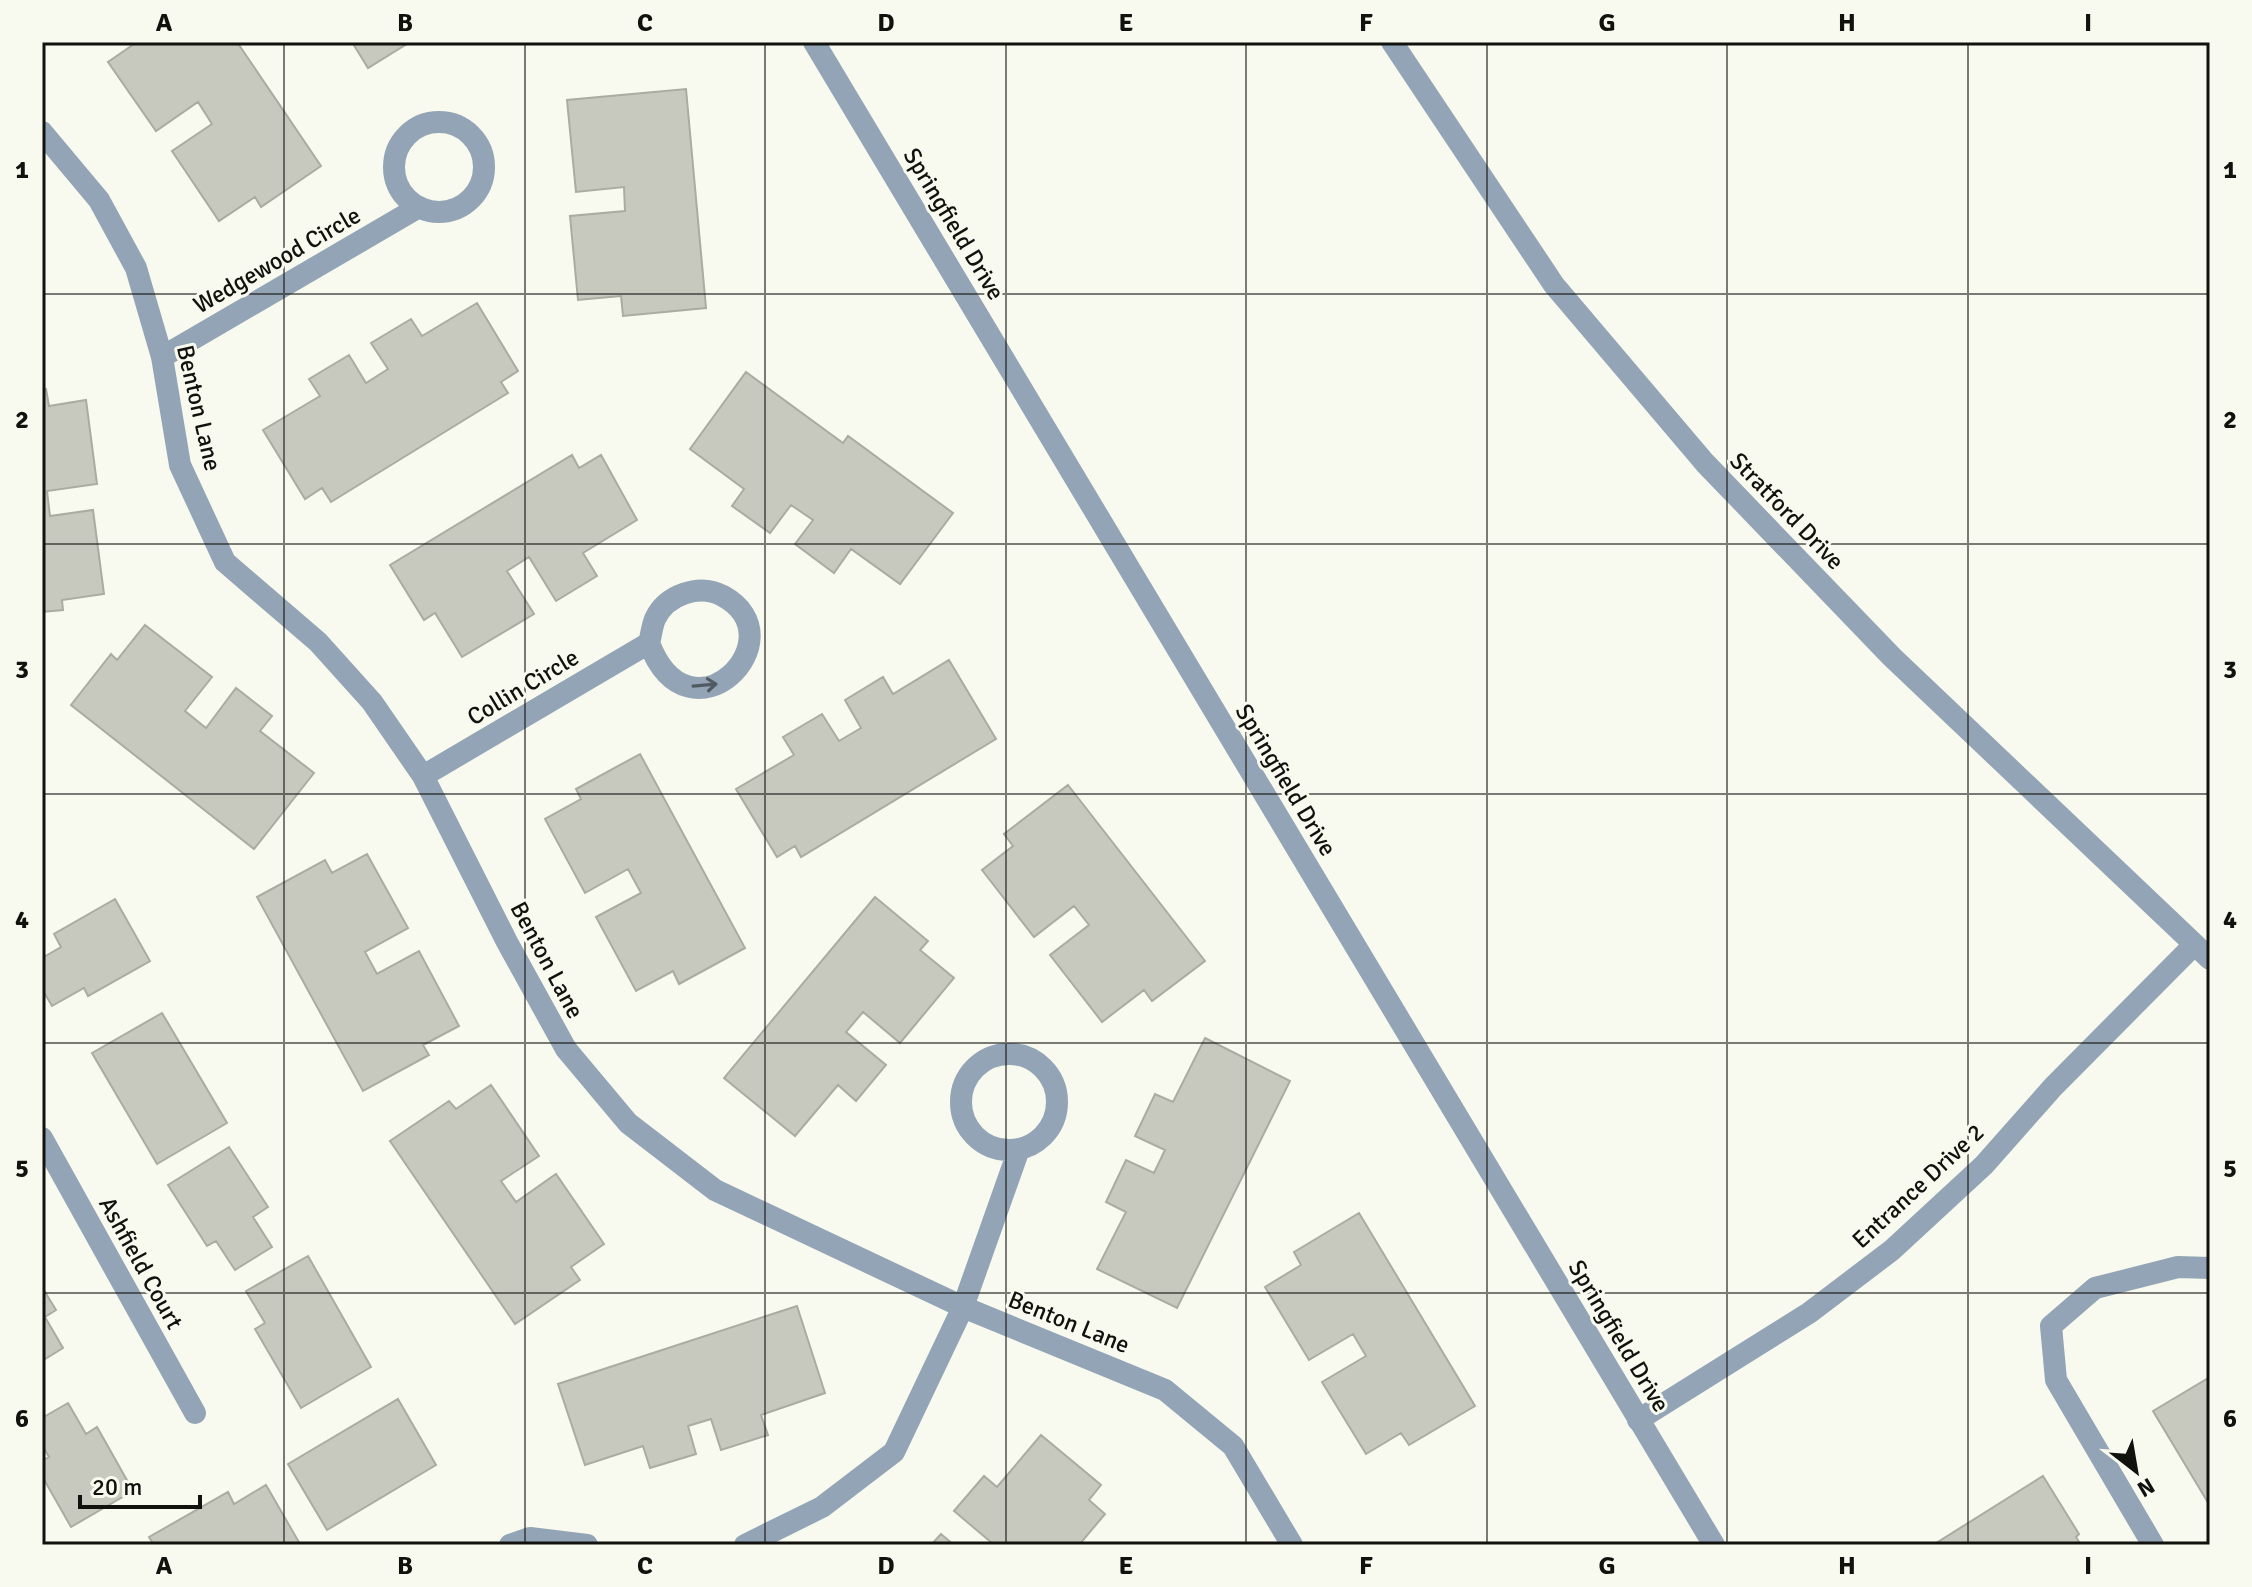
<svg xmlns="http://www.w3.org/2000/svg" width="2252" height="1587" viewBox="0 0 2252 1587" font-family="Signika,sans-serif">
  <rect width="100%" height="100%" fill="#f9faef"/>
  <path fill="#c8c9be" stroke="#aaaba1" stroke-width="2" d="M 137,42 L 237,42 L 321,166 L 261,207 L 255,197 L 219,221 L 172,151 L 212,124 L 198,102 L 156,131 L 108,62 Z
    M 352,42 L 410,42 L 368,68 Z
    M 686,89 L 706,308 L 623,316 L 621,296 L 578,300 L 570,216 L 625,211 L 624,187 L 576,192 L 567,100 Z
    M 477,303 L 518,371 L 501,382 L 508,393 L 331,502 L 322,488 L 305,499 L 263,430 L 320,396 L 309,379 L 349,355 L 366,383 L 388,369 L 371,343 L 411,319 L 422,336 Z
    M 746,372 L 843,443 L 848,436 L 953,513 L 900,584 L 851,549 L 834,573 L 795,544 L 813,520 L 791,505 L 770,533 L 732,506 L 744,489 L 690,449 Z
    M 46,389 L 49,406 L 86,400 L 97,484 L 47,491 L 50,516 L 93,510 L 104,594 L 62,600 L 63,610 L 42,612 L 42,390 Z
    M 572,455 L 579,468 L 601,455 L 637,520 L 583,553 L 597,576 L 556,601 L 529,557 L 507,571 L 534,614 L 462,657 L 435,613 L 424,620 L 390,565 Z
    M 145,625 L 212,677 L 185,711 L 206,728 L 236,688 L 272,716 L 260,731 L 314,773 L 254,849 L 71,705 L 111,654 L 117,660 Z
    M 949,660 L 996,739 L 801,857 L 795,846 L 777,857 L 736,789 L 794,755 L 783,737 L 822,714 L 839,741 L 861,728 L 845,700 L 883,677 L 893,694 Z
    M 640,754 L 745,948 L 679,984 L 673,971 L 636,991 L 596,917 L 641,893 L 628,869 L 585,893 L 545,819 L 581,799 L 576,789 Z
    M 1068,785 L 1205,961 L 1152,1001 L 1144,990 L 1102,1022 L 1050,955 L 1089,925 L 1074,906 L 1034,937 L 982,870 L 1013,846 L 1004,834 Z
    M 367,854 L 408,928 L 365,952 L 377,974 L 419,951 L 459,1026 L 423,1045 L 429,1055 L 363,1091 L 257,897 L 325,860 L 332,873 Z
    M 875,897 L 928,941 L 920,950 L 954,978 L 900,1043 L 863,1012 L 846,1032 L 886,1065 L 856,1101 L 838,1085 L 795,1136 L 724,1078 Z
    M 115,899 L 150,961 L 88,996 L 84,988 L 52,1006 L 42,989 L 42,958 L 61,947 L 54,934 Z
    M 162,1013 L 227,1123 L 157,1164 L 92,1053 Z
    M 1205,1038 L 1290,1081 L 1177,1308 L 1097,1269 L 1126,1212 L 1106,1202 L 1126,1160 L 1154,1173 L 1165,1150 L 1135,1136 L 1155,1094 L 1173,1102 Z
    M 491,1085 L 539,1156 L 501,1181 L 516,1202 L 556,1174 L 604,1244 L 571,1267 L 580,1280 L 515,1324 L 390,1141 L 449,1101 L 456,1109 Z
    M 229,1147 L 268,1207 L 253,1217 L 272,1247 L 235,1270 L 216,1241 L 207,1246 L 168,1185 Z
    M 1359,1213 L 1475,1406 L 1409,1445 L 1401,1433 L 1366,1454 L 1322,1382 L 1366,1356 L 1353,1334 L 1309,1360 L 1265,1287 L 1301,1265 L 1294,1252 Z
    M 308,1256 L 371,1367 L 301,1408 L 255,1329 L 265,1323 L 246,1291 Z
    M 42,1287 L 56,1310 L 45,1317 L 63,1348 L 42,1361 Z
    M 797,1306 L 825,1393 L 761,1415 L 768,1435 L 721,1450 L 711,1419 L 688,1426 L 696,1454 L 650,1468 L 643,1446 L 585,1465 L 558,1384 Z
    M 2210,1377 L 2210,1506 L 2153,1411 Z
    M 398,1399 L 436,1465 L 327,1530 L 288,1464 Z
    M 68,1403 L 86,1434 L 97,1427 L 133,1491 L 71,1527 L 42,1476 L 42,1461 L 49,1457 L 42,1445 L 42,1418 Z
    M 1041,1435 L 1101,1485 L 1089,1500 L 1105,1514 L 1079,1545 L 990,1545 L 992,1543 L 954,1511 L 984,1476 L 997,1487 Z
    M 2043,1476 L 2079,1534 L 2076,1537 L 2081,1545 L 1933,1545 Z
    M 266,1485 L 300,1544 L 298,1545 L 154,1545 L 149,1537 L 228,1492 L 234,1504 Z
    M 941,1534 L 954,1545 L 931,1545 Z"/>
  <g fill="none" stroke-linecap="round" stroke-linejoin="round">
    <path stroke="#92a4b5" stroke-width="22" d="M 42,1138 L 195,1413"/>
    <path stroke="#92a4b5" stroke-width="22" d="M 1392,42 L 1554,285 L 1705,463 L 1892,657 L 2210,959
      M394 167a45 45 0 1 1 90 0a45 45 0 1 1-90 0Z
      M 42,132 L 99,200 L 136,268 L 162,357 L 180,465 L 225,562 L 318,642 L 372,702 L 423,776 L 507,942 L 566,1049 L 628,1123 L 715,1190 L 963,1307 L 1165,1390 L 1233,1446 L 1292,1545
      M 162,357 L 419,207
      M 423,776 L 649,643 C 651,636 652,626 655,619 C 666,595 699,583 723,596 C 800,638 690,750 649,643
      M961 1102a48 48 0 1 1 96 0a48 48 0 1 1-96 0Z
      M 1638,1420 L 1809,1313 L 1892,1250 L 1984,1165 L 2053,1087 L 2194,945
      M 510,1545 L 530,1538 L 587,1545
      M 745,1545 L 822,1507 L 894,1452 L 963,1307 L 1019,1149
      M 2153,1545 L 2056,1380 L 2051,1326 L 2095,1288 L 2178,1267 L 2210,1268"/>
    <path stroke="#92a4b5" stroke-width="22" d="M 814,42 L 1714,1545"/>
  </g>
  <defs><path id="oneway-shaft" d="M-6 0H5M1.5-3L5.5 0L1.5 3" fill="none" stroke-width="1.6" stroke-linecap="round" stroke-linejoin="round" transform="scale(2)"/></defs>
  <use stroke="#525a61" href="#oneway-shaft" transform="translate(705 685) rotate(-5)"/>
  <path fill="none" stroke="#11110d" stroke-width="2" stroke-opacity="0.55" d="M 284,42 L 284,1545M 525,42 L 525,1545M 765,42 L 765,1545M 1006,42 L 1006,1545M 1246,42 L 1246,1545M 1487,42 L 1487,1545M 1727,42 L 1727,1545M 1968,42 L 1968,1545M 42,294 L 2210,294M 42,544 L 2210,544M 42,794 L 2210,794M 42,1043 L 2210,1043M 42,1293 L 2210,1293"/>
  <g text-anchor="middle" stroke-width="6" stroke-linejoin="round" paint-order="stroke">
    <g font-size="24" fill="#11110d" stroke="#f9faef">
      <text transform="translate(954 224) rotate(59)" y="8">Springfield Drive</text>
      <text transform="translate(277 260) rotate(-30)" y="8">Wedgewood Circle</text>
      <text transform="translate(199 408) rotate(77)" y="8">Benton Lane</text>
      <text transform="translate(1787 511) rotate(46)" y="8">Stratford Drive</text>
      <text transform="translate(523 687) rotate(-31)" y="8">Collin Circle</text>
      <text transform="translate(1286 780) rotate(59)" y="8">Springfield Drive</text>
      <text transform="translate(547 960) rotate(62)" y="8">Benton Lane</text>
      <text transform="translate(1918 1186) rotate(-43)" y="8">Entrance Drive 2</text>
      <text transform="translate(141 1263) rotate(61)" y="8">Ashfield Court</text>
      <text transform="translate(1069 1322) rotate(22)" y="8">Benton Lane</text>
      <text transform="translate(1619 1336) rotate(59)" y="8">Springfield Drive</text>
    </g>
  </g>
  <rect width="2252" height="1587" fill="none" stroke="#f9faef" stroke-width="88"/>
  <g transform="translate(2136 1471) rotate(149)" stroke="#f9faef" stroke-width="6" paint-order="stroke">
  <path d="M0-6L14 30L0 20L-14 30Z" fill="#11110d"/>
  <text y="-12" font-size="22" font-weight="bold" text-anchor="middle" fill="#11110d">N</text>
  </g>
  <path d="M80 1495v12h120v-12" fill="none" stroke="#11110d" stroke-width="4"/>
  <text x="92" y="1495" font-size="24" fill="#11110d" stroke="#f9faef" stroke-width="6" paint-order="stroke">20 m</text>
  <rect x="44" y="44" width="2164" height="1499" fill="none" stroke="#11110d" stroke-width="3"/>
  <g font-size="26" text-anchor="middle" font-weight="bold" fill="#11110d">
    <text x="164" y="31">A</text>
    <text x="405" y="31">B</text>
    <text x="645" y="31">C</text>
    <text x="886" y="31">D</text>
    <text x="1126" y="31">E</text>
    <text x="1366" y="31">F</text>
    <text x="1607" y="31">G</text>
    <text x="1847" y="31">H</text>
    <text x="2088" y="31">I</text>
    <text x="22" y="178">1</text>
    <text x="2230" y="178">1</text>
    <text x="22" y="428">2</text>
    <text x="2230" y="428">2</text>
    <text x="22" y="678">3</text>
    <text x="2230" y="678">3</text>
    <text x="22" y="928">4</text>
    <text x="2230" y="928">4</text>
    <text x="22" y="1177">5</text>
    <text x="2230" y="1177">5</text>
    <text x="22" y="1427">6</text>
    <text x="2230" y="1427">6</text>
    <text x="164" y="1574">A</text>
    <text x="405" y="1574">B</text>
    <text x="645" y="1574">C</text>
    <text x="886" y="1574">D</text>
    <text x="1126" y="1574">E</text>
    <text x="1366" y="1574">F</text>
    <text x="1607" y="1574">G</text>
    <text x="1847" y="1574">H</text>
    <text x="2088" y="1574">I</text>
  </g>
</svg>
